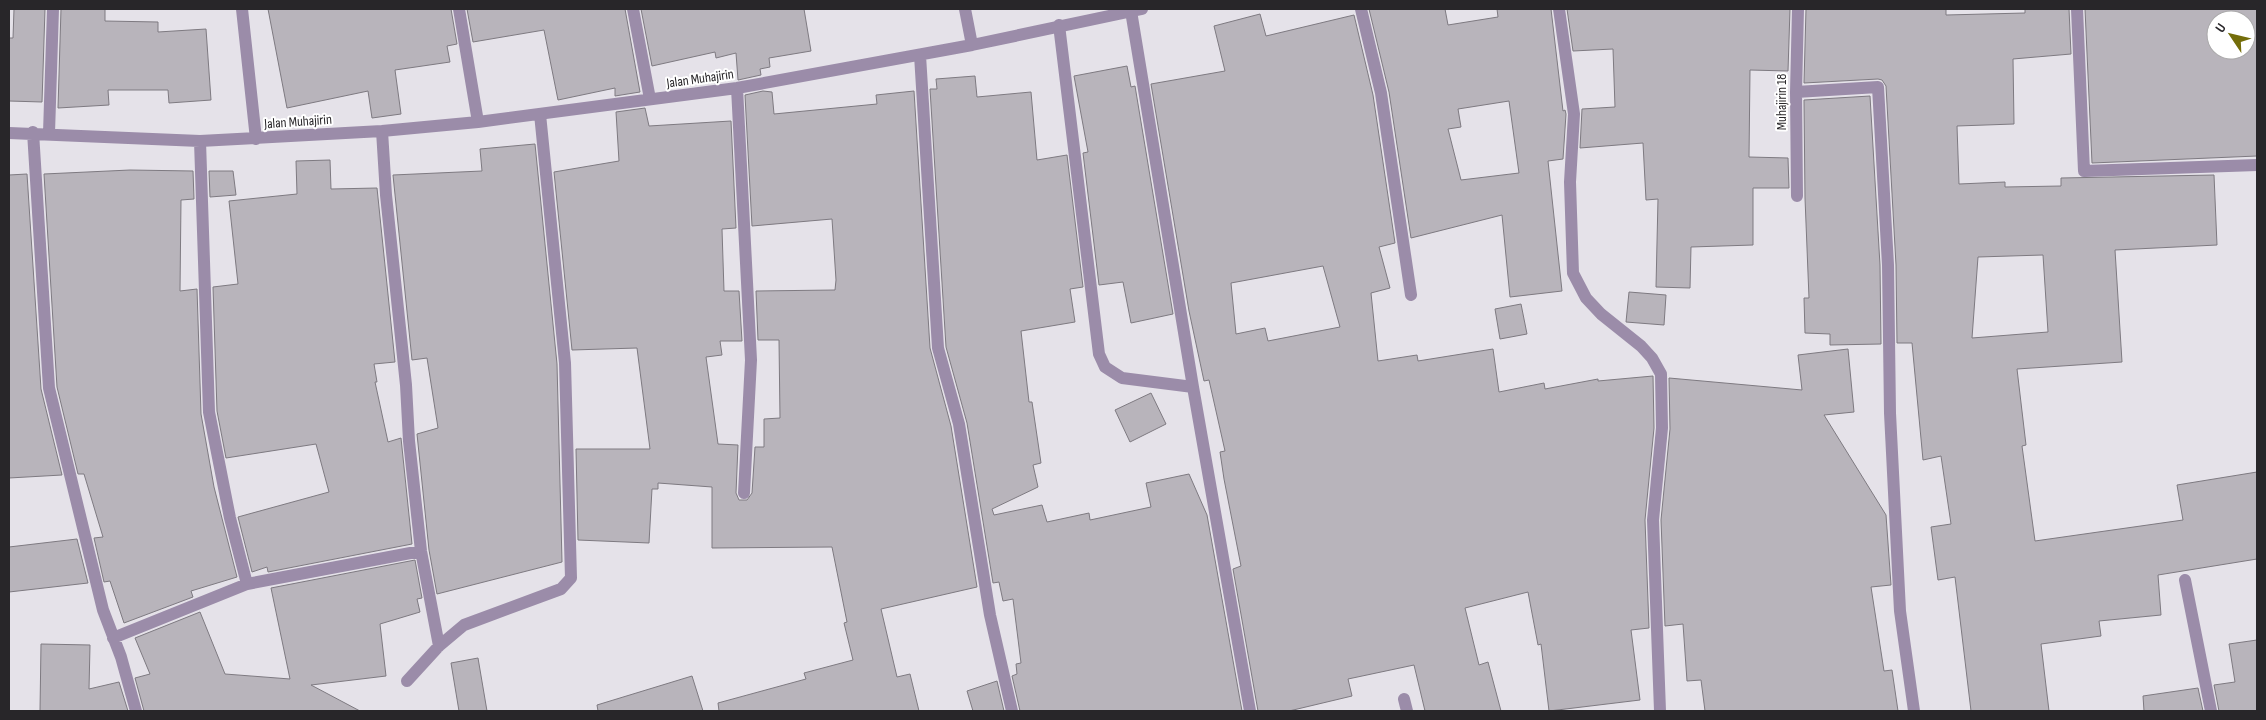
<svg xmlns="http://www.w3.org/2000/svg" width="2266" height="720" viewBox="0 0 2266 720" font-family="'Sofia Sans Condensed',sans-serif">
  <rect width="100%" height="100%" fill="#e5e2e9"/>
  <path fill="#b8b4bb" stroke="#7e7a81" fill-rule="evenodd" d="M 14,9 L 45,9 L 42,102 L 9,101 L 9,38 L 13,38 Z
    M 61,9 L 105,9 L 105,21 L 158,22 L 158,32 L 206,29 L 211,100 L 169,103 L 168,90 L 108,90 L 109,105 L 58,108 Z
    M 268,9 L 451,9 L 457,44 L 447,46 L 450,62 L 395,70 L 401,114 L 372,118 L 368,91 L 287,108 Z
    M 467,9 L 625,9 L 640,92 L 615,96 L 615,88 L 558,100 L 544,30 L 473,42 Z
    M 641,9 L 804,9 L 811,51 L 769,58 L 770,67 L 760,69 L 761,75 L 738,80 L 736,53 L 716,58 L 715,52 L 652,66 Z
    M 1369,9 L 1445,9 L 1448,25 L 1498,17 L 1497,9 L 1551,9 L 1563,111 L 1565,110 L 1566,114 L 1563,159 L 1548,161 L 1562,291 L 1510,297 L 1502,215 L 1411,238 L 1389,92 ZM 1509,101 L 1519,173 L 1461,180 L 1448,129 L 1461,127 L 1458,109 Z
    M 1567,9 L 1790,9 L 1788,71 L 1750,70 L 1749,157 L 1788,158 L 1789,188 L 1753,188 L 1753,245 L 1691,247 L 1690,288 L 1656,287 L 1658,199 L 1646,200 L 1643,143 L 1580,148 L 1582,109 L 1615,107 L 1613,49 L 1573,51 Z
    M 1806,9 L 1946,9 L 1946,15 L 2025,13 L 2025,9 L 2069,9 L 2071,54 L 2013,59 L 2014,124 L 1957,126 L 1959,184 L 2005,182 L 2005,187 L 2061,186 L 2061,178 L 2214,175 L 2217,245 L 2115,250 L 2122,362 L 2017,369 L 2026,445 L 2022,446 L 2035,541 L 2183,520 L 2177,485 L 2257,472 L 2257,559 L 2158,575 L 2161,615 L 2099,621 L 2101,636 L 2041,644 L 2049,711 L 1971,711 L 1955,577 L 1938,580 L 1931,527 L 1951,524 L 1941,456 L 1923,460 L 1912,343 L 1897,343 L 1896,265 L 1886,86 L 1882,80 L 1878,79 L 1804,83 ZM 2043,255 L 2048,332 L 1972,338 L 1978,257 Z
    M 2085,9 L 2257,9 L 2257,156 L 2092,163 ZM 2216,20 L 2246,20 L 2246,50 L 2216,50 Z
    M 1260,14 L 1266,36 L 1354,15 L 1373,95 L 1395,243 L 1379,247 L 1390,288 L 1371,293 L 1378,361 L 1417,355 L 1418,361 L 1493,349 L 1499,392 L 1544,383 L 1545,389 L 1598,379 L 1598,381 L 1653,376 L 1654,428 L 1645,520 L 1649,628 L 1631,630 L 1640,700 L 1549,711 L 1541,644 L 1538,645 L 1528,592 L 1465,608 L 1479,665 L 1488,662 L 1501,711 L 1425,711 L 1414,665 L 1348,679 L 1352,696 L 1289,711 L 1258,711 L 1233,569 L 1241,566 L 1224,479 L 1220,452 L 1225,451 L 1209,380 L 1204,381 L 1189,311 L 1151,84 L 1225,71 L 1214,26 ZM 1323,266 L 1340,327 L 1268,341 L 1265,328 L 1236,334 L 1231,283 Z
    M 1127,66 L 1131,87 L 1135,86 L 1173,314 L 1131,323 L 1123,282 L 1099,285 L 1083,153 L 1088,152 L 1074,76 Z
    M 975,76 L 977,97 L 1031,92 L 1037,160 L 1067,155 L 1083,287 L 1070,289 L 1075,322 L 1021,331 L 1029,402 L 1032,402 L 1041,463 L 1033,465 L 1038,487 L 992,509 L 994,515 L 1042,505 L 1047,522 L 1089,513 L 1090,520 L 1151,507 L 1146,483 L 1189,474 L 1207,515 L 1242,711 L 1020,711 L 1012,676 L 1017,674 L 1016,664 L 1021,663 L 1013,599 L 1003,601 L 999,582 L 993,583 L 967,423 L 946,347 L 930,89 L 937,89 L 936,79 Z
    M 763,91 L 772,92 L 774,114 L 877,104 L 876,95 L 914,91 L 930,348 L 951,426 L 977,587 L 881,609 L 897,677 L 910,674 L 919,711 L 719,711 L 718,703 L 806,679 L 804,673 L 853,660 L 844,623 L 847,622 L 832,547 L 712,548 L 712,487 L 658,483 L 658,489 L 652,489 L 649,543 L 578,540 L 576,449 L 650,449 L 637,348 L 572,350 L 554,172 L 619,161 L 616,112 L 645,108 L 649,126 L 731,121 L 736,228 L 722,229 L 724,291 L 739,291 L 742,341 L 720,341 L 722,355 L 706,357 L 718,444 L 738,445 L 736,493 L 739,500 L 747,500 L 752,493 L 755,447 L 764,447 L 764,419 L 780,418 L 779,340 L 758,340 L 756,291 L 835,290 L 836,280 L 832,219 L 752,226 L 745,95 Z
    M 1870,96 L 1880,265 L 1881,344 L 1830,345 L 1830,334 L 1805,333 L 1804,298 L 1809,298 L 1805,198 L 1804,100 Z
    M 535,144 L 557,364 L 562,562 L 437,594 L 429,550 L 417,434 L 438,428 L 427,358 L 412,360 L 393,175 L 482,171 L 480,149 Z
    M 330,160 L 331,189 L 377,188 L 395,362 L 374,364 L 377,382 L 375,382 L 388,442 L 401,438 L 412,544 L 268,572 L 267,567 L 252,572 L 238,517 L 329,492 L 316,444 L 226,458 L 217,411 L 213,287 L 238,284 L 229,201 L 297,194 L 296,161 Z
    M 130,170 L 193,171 L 194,199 L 181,200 L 180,291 L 197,289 L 201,414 L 214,487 L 237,577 L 191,591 L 193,597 L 124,623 L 110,581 L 104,582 L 94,538 L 103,537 L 84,474 L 78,474 L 57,387 L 44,174 Z
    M 209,171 L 233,171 L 236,195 L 210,197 Z
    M 27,174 L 41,389 L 62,475 L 9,478 L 9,175 Z
    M 1629,292 L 1666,295 L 1664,325 L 1626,322 Z
    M 1521,304 L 1527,334 L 1500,339 L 1495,309 Z
    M 1848,349 L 1854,412 L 1824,415 L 1886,515 L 1891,585 L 1871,587 L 1884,671 L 1892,670 L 1898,711 L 1705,711 L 1701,680 L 1687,681 L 1683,624 L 1665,626 L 1661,520 L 1670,429 L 1669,378 L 1802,390 L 1798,355 Z
    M 1151,393 L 1166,424 L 1130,442 L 1115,410 Z
    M 77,539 L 88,583 L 9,592 L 9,547 Z
    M 415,560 L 422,598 L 417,599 L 420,612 L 380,624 L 386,676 L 311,685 L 360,711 L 144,711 L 135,678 L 150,674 L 135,638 L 200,612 L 225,674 L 290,679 L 271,588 Z
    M 2257,640 L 2257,711 L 2219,711 L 2214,685 L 2235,682 L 2229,644 Z
    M 41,644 L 90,645 L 89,689 L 119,682 L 128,711 L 40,711 Z
    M 478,658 L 487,711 L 459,711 L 451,663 Z
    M 692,676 L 703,711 L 598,711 L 597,705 Z
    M 997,681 L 1004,711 L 973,711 L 967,691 Z
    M 2198,688 L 2203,711 L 2144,711 L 2143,696 Z"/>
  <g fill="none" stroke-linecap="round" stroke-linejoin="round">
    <path stroke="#9b8ca9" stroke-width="12" d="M 242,9 L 256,139
      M 459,9 L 478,122
      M 633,9 L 650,99
      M 965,9 L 972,45
      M 1361,9 L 1381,93 L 1411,295
      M 1559,9 L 1574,114 L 1570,182 L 1573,273 L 1586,298 L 1601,314 L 1641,346 L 1652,358 L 1661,374 L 1662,428 L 1653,520 L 1660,711
      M 2077,9 L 2084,171 L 2257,165
      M 1131,11 L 1193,387 L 1250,711
      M 1059,25 L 1099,354 L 1105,367 L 1122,378 L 1193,387
      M 920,55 L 938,348 L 959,424 L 990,615 L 1012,711
      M 737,88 L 751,360 L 744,493
      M 1796,92 L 1878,87 L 1888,265 L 1890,413 L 1900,611 L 1914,711
      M 382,131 L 386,195 L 406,385 L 409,441 L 421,551 L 439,646
      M 33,132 L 49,388 L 103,610 L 121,657 L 136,711
      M 9,133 L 200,141 L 382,131 L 478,122 L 737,88 L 972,45 L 1142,9
      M 49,133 L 53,9
      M 200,141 L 209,412 L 230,518 L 247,584
      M 1797,196 L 1796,92 L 1798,9
      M 2185,580 L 2211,711
      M 113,638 L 247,584 L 421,551
      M 407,681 L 439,646 L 464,625 L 561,589 L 571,578 L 565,363 L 540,114
      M 1404,699 L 1407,711"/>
  </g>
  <g text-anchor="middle" stroke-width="4" stroke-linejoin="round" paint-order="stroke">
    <g font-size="14" fill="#282629" stroke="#fff">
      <text transform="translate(700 78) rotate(-8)" y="5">Jalan Muhajirin</text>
      <text transform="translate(1781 102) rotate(-90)" y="5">Muhajirin 18</text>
      <text transform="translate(298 121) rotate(-4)" y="5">Jalan Muhajirin</text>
    </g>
  </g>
  <rect width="2266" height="720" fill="none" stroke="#282629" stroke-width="20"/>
  <g transform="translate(2231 35) rotate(305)"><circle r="24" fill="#ffffff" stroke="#a9a8a9"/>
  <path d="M0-4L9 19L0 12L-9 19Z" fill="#746d0a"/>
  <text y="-8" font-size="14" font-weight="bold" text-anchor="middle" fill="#282629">U</text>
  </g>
</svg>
